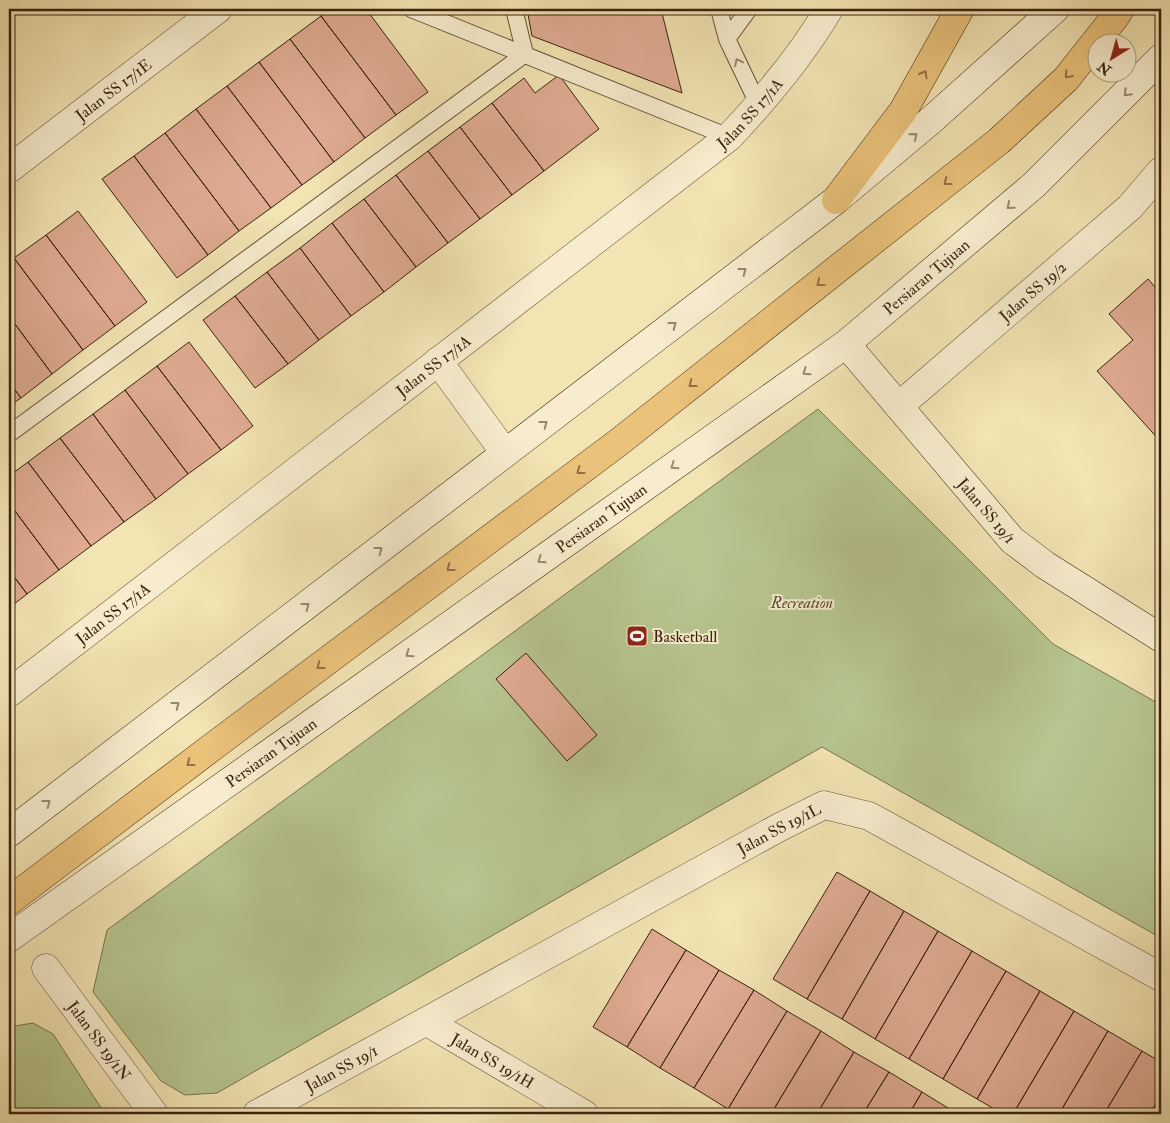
<svg xmlns="http://www.w3.org/2000/svg" width="1170" height="1123" viewBox="0 0 1170 1123" font-family="'IM FELL Double Pica',serif">
  <rect width="100%" height="100%" fill="#f3e4b3"/>
  <filter id="stains"><feTurbulence type="fractalNoise" baseFrequency=".004" numOctaves="4"/><feColorMatrix values="0 0 0 0 .2 0 0 0 0 .09 0 0 0 0 .02 0 0 0 .5 -.17"/></filter>
  <radialGradient id="worn" r=".72"><stop offset=".6" stop-color="#630" stop-opacity="0"/><stop offset="1" stop-color="#630" stop-opacity=".3"/></radialGradient>
  <path fill="#b7c58f" stroke="#787450" d="M 818,409 L 1053,644 L 1161,705 L 1161,938 L 822,747 L 217,1093 L 185,1095 L 161,1081 L 93,992 L 107,930 Z
    M 33,1023 L 53,1034 L 105,1114 L 9,1114 L 9,1027 Z"/>
  <path fill="#dfab92" stroke="#3a2210" d="M 331,9 L 366,9 L 428,92 L 396,115 L 321,16 Z
    M 527,9 L 661,9 L 682,93 L 532,36 Z
    M 321,16 L 396,115 L 365,138 L 290,39 Z
    M 290,39 L 365,138 L 334,162 L 259,62 Z
    M 259,62 L 334,162 L 302,185 L 227,86 Z
    M 559,75 L 599,129 L 544,171 L 492,103 L 524,78 L 535,93 Z
    M 227,86 L 302,185 L 271,208 L 196,109 Z
    M 492,103 L 544,171 L 512,195 L 460,127 Z
    M 196,109 L 271,208 L 239,231 L 165,133 Z
    M 460,127 L 512,195 L 480,219 L 428,151 Z
    M 165,133 L 239,231 L 208,255 L 134,156 Z
    M 428,151 L 480,219 L 448,243 L 396,175 Z
    M 134,156 L 208,255 L 177,278 L 102,179 Z
    M 396,175 L 448,243 L 416,267 L 364,199 Z
    M 364,199 L 416,267 L 384,292 L 332,223 Z
    M 78,211 L 147,302 L 115,326 L 46,235 Z
    M 332,223 L 384,292 L 351,316 L 300,248 Z
    M 46,235 L 115,326 L 83,350 L 14,258 Z
    M 300,248 L 351,316 L 319,340 L 267,272 Z
    M 14,258 L 83,350 L 52,374 L 9,316 L 9,262 Z
    M 267,272 L 319,340 L 288,364 L 235,296 Z
    M 1148,279 L 1161,294 L 1161,442 L 1097,371 L 1133,340 L 1109,314 Z
    M 235,296 L 288,364 L 255,388 L 203,320 Z
    M 9,316 L 52,374 L 21,398 L 9,382 Z
    M 189,342 L 253,426 L 221,450 L 157,366 Z
    M 157,366 L 221,450 L 188,474 L 125,390 Z
    M 9,382 L 21,398 L 9,406 Z
    M 125,390 L 188,474 L 156,499 L 93,414 Z
    M 93,414 L 156,499 L 124,522 L 60,438 Z
    M 60,438 L 124,522 L 91,546 L 28,462 Z
    M 28,462 L 91,546 L 59,570 L 9,503 L 9,476 Z
    M 9,503 L 59,570 L 27,594 L 9,570 Z
    M 9,570 L 27,594 L 9,608 Z
    M 526,653 L 597,735 L 567,761 L 496,679 Z
    M 837,872 L 870,891 L 807,999 L 773,979 Z
    M 870,891 L 904,911 L 842,1019 L 807,999 Z
    M 904,911 L 938,931 L 875,1039 L 842,1019 Z
    M 652,929 L 686,950 L 627,1047 L 593,1027 Z
    M 938,931 L 972,951 L 909,1059 L 875,1039 Z
    M 686,950 L 719,970 L 660,1068 L 627,1047 Z
    M 972,951 L 1006,971 L 943,1079 L 909,1059 Z
    M 719,970 L 754,990 L 694,1088 L 660,1068 Z
    M 1006,971 L 1040,991 L 977,1099 L 943,1079 Z
    M 754,990 L 787,1011 L 728,1109 L 694,1088 Z
    M 1040,991 L 1074,1011 L 1013,1114 L 1003,1114 L 977,1099 Z
    M 787,1011 L 821,1031 L 771,1114 L 737,1114 L 728,1109 Z
    M 1074,1011 L 1108,1031 L 1059,1114 L 1013,1114 Z
    M 821,1031 L 854,1052 L 817,1114 L 771,1114 Z
    M 1108,1031 L 1142,1051 L 1104,1114 L 1059,1114 Z
    M 1142,1051 L 1161,1062 L 1161,1095 L 1150,1114 L 1104,1114 Z
    M 854,1052 L 889,1072 L 863,1114 L 817,1114 Z
    M 889,1072 L 922,1092 L 909,1114 L 863,1114 Z
    M 922,1092 L 956,1113 L 956,1114 L 909,1114 Z
    M 1161,1095 L 1161,1114 L 1150,1114 Z"/>
  <g fill="none" stroke-linecap="round" stroke-linejoin="round">
    <g stroke="#685239" stroke-width="18">
      <path id="lane" d="M 411,9 L 729,137
        M 719,9 L 727,39 L 759,106
        M 727,39 L 749,9
        M 9,434 L 525,54 L 514,9"/>
    </g>
    <g stroke="#685239" stroke-width="29">
      <g id="street">
        <path id="s1" d="M 9,169 L 218,9"/>
        <path d="M 438,361 L 505,453"/>
        <path id="s2" d="M 899,406 L 1130,207 L 1161,171"/>
        <path id="s3" d="M 9,693 L 729,137 C 766,98 802,55 829,9"/>
        <path id="s4" d="M 46,968 L 154,1114"/>
        <path id="s5" d="M 427,1022 L 584,1114"/>
        <path id="s6" d="M 257,1114 L 780,827 L 824,805 L 869,816 L 1161,977"/>
      </g>
    </g>
    <g stroke="#3a2210" stroke-width="29">
      <g id="secondary">
        <path id="s7" d="M 846,344 L 1012,540 L 1045,565 L 1161,638"/>
        <path d="M 9,833 L 836,200 L 928,123 L 1055,9"/>
        <path id="s8" d="M 9,938 L 846,344 L 1034,185 L 1161,58"/>
      </g>
    </g>
    <g stroke="#3a2210" stroke-width="29">
      <path id="highway" d="M 836,200 L 903,111 L 960,9
        M 9,901 L 215,745 L 619,442 L 999,141 L 1066,79 L 1115,17 L 1120,9"/>
    </g>
    <use href="#lane" stroke="#f7edce" stroke-width="16"/>
    <use href="#street" stroke="#f7edce" stroke-width="28"/>
    <use href="#secondary" stroke="#f7edce" stroke-width="28"/>
    <use href="#highway" stroke="#eac27a" stroke-width="28"/>
  </g>
  <defs><path id="oneway-chevron" d="M-2-3.5L2.5 0L-2 3.5" fill="none" stroke-width="1.6" stroke-linecap="round" stroke-linejoin="round" transform="scale(1.25)"/></defs>
  <g stroke="#98886f">
    <use href="#oneway-chevron" transform="translate(738 62) rotate(-116)"/>
    <use href="#oneway-chevron" transform="translate(1127 93) rotate(135)"/>
    <use href="#oneway-chevron" transform="translate(914 136) rotate(-40)"/>
    <use href="#oneway-chevron" transform="translate(1010 206) rotate(140)"/>
    <use href="#oneway-chevron" transform="translate(743 271) rotate(-37)"/>
    <use href="#oneway-chevron" transform="translate(673 325) rotate(-37)"/>
    <use href="#oneway-chevron" transform="translate(806 372) rotate(145)"/>
    <use href="#oneway-chevron" transform="translate(544 424) rotate(-37)"/>
    <use href="#oneway-chevron" transform="translate(674 466) rotate(145)"/>
    <use href="#oneway-chevron" transform="translate(379 550) rotate(-37)"/>
    <use href="#oneway-chevron" transform="translate(541 560) rotate(145)"/>
    <use href="#oneway-chevron" transform="translate(306 606) rotate(-37)"/>
    <use href="#oneway-chevron" transform="translate(409 654) rotate(145)"/>
    <use href="#oneway-chevron" transform="translate(176 705) rotate(-37)"/>
    <use href="#oneway-chevron" transform="translate(47 803) rotate(-37)"/>
  </g>
  <g stroke="#927245">
    <use href="#oneway-chevron" transform="translate(924 74) rotate(-60)"/>
    <use href="#oneway-chevron" transform="translate(1068 75) rotate(131)"/>
    <use href="#oneway-chevron" transform="translate(947 182) rotate(142)"/>
    <use href="#oneway-chevron" transform="translate(820 283) rotate(142)"/>
    <use href="#oneway-chevron" transform="translate(692 384) rotate(142)"/>
    <use href="#oneway-chevron" transform="translate(580 471) rotate(143)"/>
    <use href="#oneway-chevron" transform="translate(450 568) rotate(143)"/>
    <use href="#oneway-chevron" transform="translate(320 666) rotate(143)"/>
    <use href="#oneway-chevron" transform="translate(190 763) rotate(143)"/>
  </g>
  <defs>
    <g id="stadium-square" transform="scale(1.125)"><rect x="-9" y="-9" width="18" height="18" rx="4" fill="#8f2418" stroke="#f7edce"/><path d="M0-5a6.5 5 0 1 0 0 10a6.5 5 0 1 0 0-10ZM-3.5-1.8h7v3.6h-7Z" fill="#fff"/></g>
  </defs>
  <g fill-rule="evenodd">
    <use href="#stadium-square" x="637" y="636"/>
  </g>
  <g text-anchor="middle" stroke-width="4" stroke-linejoin="round" paint-order="stroke">
    <g font-size="16" fill="#3a2210" stroke="#f7edce">
      <text dy="6" stroke="none"><textPath href="#s1" startOffset="131">Jalan SS 17/1E</textPath></text>
      <text dy="6" stroke="none"><textPath href="#s3" startOffset="941">Jalan SS 17/1A</textPath></text>
      <text dy="6" stroke="none"><textPath href="#s8" startOffset="1131">Persiaran Tujuan</textPath></text>
      <text dy="6" stroke="none"><textPath href="#s2" startOffset="176">Jalan SS 19/2</textPath></text>
      <text dy="6" stroke="none"><textPath href="#s3" startOffset="536">Jalan SS 17/1A</textPath></text>
      <text dy="6" stroke="none"><textPath href="#s7" startOffset="218">Jalan SS 19/1</textPath></text>
      <text dy="6" stroke="none"><textPath href="#s8" startOffset="726">Persiaran Tujuan</textPath></text>
      <text dy="6" stroke="none"><textPath href="#s3" startOffset="131">Jalan SS 17/1A</textPath></text>
      <text dy="6" stroke="none"><textPath href="#s8" startOffset="321">Persiaran Tujuan</textPath></text>
      <text dy="6" stroke="none"><textPath href="#s6" startOffset="595">Jalan SS 19/1L</textPath></text>
      <text dy="6" stroke="none"><textPath href="#s4" startOffset="90">Jalan SS 19/1N</textPath></text>
      <text dy="6" stroke="none"><textPath href="#s5" startOffset="76">Jalan SS 19/1H</textPath></text>
      <text dy="6" stroke="none"><textPath href="#s6" startOffset="96">Jalan SS 19/1</textPath></text>
    </g>
    <g font-size="16" font-style="italic" fill="#594b30" stroke="#f7edce">
      <text x="802" y="608">Recreation</text>
    </g>
    <g font-size="16" fill="#3a2210" stroke="#f7edce" text-anchor="start">
      <text x="653" y="642">Basketball</text>
    </g>
  </g>
  <rect width="1170" height="1123" fill="none" stroke="#f3e4b3" stroke-width="30"/>
  <rect x="10" y="10" width="1150" height="1103" fill="none" stroke="#3a2210" stroke-width="2.5"/>
  <rect x="15" y="15" width="1140" height="1093" fill="none" stroke="#3a2210"/>
  <g transform="translate(1112 58) rotate(217)"><circle r="24" fill="#f7edce" stroke="#ab9c82"/>
  <path d="M0-4L9 19L0 12L-9 19Z" fill="#8f2418"/>
  <text y="-8" font-size="14" font-weight="bold" text-anchor="middle" fill="#3a2210">N</text>
  </g>
  <rect width="100%" height="100%" filter="url(#stains)"/>
  <rect width="100%" height="100%" fill="url(#worn)"/>
</svg>
